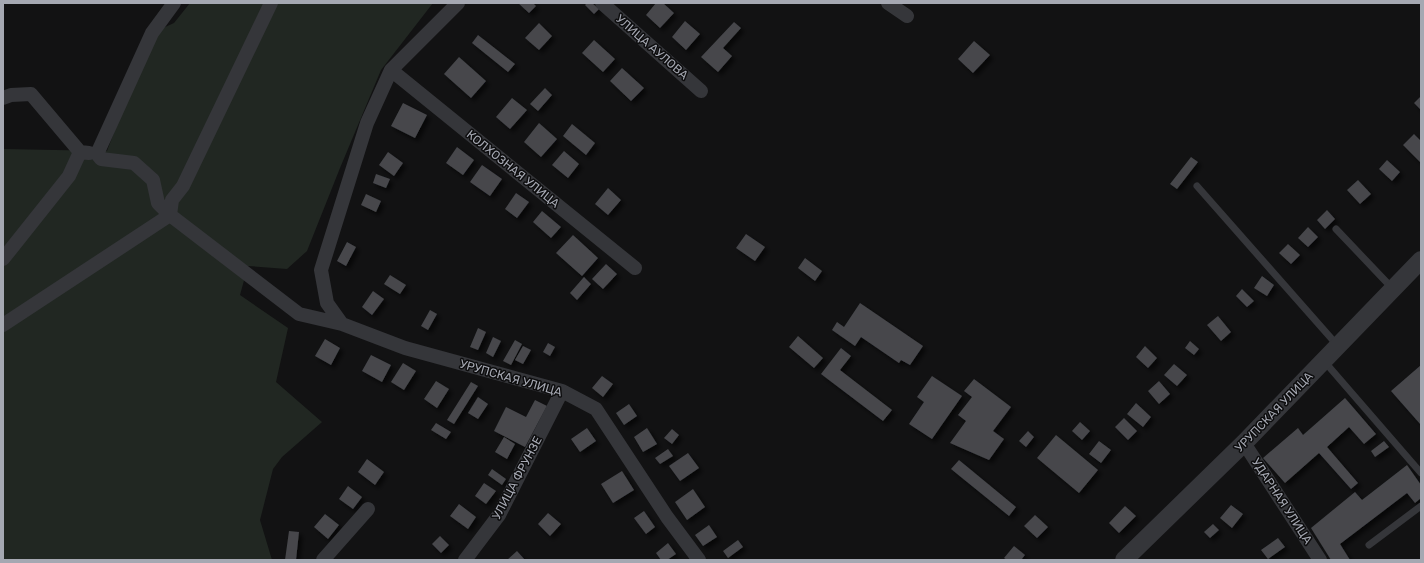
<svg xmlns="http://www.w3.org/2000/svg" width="1424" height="563" viewBox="0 0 1424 563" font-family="Rubik,sans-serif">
  <defs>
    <filter id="shadow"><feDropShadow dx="3.5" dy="3.5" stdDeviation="2" flood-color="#0009"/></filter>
  </defs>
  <rect width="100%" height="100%" fill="#121213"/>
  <path fill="#212722" d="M 190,3 L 433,3 L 381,70 L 340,168 L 307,251 L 287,269 L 248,266 L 240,295 L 288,328 L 276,382 L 322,422 L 282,457 L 273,469 L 260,520 L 272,560 L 3,560 L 3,149 L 107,151 L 152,33 L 174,23 Z"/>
  <path fill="#46474b" filter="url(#shadow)" d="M 518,3 L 533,3 L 536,6 L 529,13 Z
    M 587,3 L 592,3 L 599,9 L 594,14 L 585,5 Z
    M 656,3 L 663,3 L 674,13 L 660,28 L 646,15 Z
    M 685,21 L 700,34 L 686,50 L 672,37 Z
    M 734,22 L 741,28 L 723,48 L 732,56 L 718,72 L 701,57 Z
    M 539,23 L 552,36 L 539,50 L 525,38 Z
    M 478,35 L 515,64 L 508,72 L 472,43 Z
    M 594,40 L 615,59 L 603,72 L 582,53 Z
    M 974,41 L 990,55 L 973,73 L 958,59 Z
    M 459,57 L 486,81 L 471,98 L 444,74 Z
    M 622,68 L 644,88 L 631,101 L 610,81 Z
    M 545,88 L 552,95 L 538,111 L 530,104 Z
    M 1421,96 L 1421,110 L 1414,103 Z
    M 512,98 L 527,110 L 510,129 L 496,117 Z
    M 403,103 L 427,115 L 415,138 L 391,126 Z
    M 539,123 L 557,139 L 541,157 L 524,142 Z
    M 572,124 L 595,143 L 586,155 L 563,136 Z
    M 1414,134 L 1421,141 L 1421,160 L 1420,162 L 1403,145 Z
    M 457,147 L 474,160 L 463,175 L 446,163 Z
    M 564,151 L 579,164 L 568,178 L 552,165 Z
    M 388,152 L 403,163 L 394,176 L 379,165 Z
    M 1191,157 L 1198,162 L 1177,189 L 1170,184 Z
    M 1387,160 L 1400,172 L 1392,181 L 1379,169 Z
    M 482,165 L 502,179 L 490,196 L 470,182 Z
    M 376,174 L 390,179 L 386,188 L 373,183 Z
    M 1358,180 L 1371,194 L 1360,204 L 1347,190 Z
    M 608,188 L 621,200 L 608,215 L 595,204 Z
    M 516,193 L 529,202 L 517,218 L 505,209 Z
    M 366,194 L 381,201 L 376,212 L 361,205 Z
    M 1327,210 L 1335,219 L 1325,229 L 1317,220 Z
    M 542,211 L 561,227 L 551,238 L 533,222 Z
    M 1308,227 L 1318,237 L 1308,247 L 1298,238 Z
    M 746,234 L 765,247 L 755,261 L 736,248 Z
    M 573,235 L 598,258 L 582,276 L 556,253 Z
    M 347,242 L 356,247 L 346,266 L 337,261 Z
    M 1288,244 L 1300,255 L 1291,264 L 1279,253 Z
    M 805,258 L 822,271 L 815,281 L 798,268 Z
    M 606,264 L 617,274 L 603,289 L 592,279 Z
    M 390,275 L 406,285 L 400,294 L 384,284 Z
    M 1262,276 L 1274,285 L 1267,296 L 1254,288 Z
    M 584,277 L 591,284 L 577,300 L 570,293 Z
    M 1242,289 L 1254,301 L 1247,307 L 1236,296 Z
    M 373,291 L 384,299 L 372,315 L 362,307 Z
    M 860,303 L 923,346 L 910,365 L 901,360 L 899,363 L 861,337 L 855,346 L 832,330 L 837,322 L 844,327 Z
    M 430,310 L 437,314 L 428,330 L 421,326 Z
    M 1218,316 L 1231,332 L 1221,341 L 1207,325 Z
    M 478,328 L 486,332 L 478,350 L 470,347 Z
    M 798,336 L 823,358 L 814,368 L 789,347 Z
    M 493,337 L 501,341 L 493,357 L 486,353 Z
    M 325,339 L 340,348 L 331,365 L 315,356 Z
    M 515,340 L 522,344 L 511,365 L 503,361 Z
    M 1190,341 L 1199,349 L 1194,355 L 1185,348 Z
    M 548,343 L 555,347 L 550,356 L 543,352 Z
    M 523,346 L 531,350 L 523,364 L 515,360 Z
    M 1145,346 L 1157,358 L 1148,368 L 1136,357 Z
    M 841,348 L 851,356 L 840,370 L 892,410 L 883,421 L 821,374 Z
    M 371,355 L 391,365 L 382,382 L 362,371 Z
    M 403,363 L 416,371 L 404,390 L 391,382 Z
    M 1174,364 L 1187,375 L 1177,386 L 1164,375 Z
    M 1421,365 L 1421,425 L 1391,391 Z
    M 602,376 L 613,384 L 603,397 L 592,388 Z
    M 932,376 L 962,396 L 932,439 L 909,424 L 924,402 L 917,397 Z
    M 974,379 L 1011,407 L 993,431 L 1004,439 L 989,460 L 950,443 L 966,421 L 958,415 L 972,397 L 964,391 Z
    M 436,381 L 449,389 L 437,408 L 424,399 Z
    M 1159,381 L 1170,394 L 1159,404 L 1148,391 Z
    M 471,382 L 478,386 L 454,424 L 447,420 Z
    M 478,397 L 488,404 L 478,419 L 468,413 Z
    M 1345,398 L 1376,434 L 1364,444 L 1349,427 L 1327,447 L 1358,483 L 1351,489 L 1319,453 L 1285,483 L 1263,458 L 1298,428 L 1303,435 Z
    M 535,400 L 547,406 L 525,447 L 494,431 L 506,407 L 526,417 Z
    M 1136,403 L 1151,417 L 1143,427 L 1127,414 Z
    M 629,404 L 637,416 L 624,425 L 616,413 Z
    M 1124,418 L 1137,431 L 1128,440 L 1115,427 Z
    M 1080,422 L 1090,431 L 1082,440 L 1072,431 Z
    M 436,423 L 451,432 L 446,439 L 431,430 Z
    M 587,428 L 596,441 L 580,452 L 571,439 Z
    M 647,428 L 657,444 L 643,452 L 634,437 Z
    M 672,429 L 679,435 L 672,444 L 664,438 Z
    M 1028,431 L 1034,437 L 1026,447 L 1019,441 Z
    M 1056,435 L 1098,470 L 1079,493 L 1037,458 Z
    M 504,437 L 515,444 L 507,459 L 495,452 Z
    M 1099,441 L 1111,450 L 1101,463 L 1089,454 Z
    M 1384,441 L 1389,447 L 1375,457 L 1371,451 Z
    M 668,449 L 673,456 L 660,464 L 655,458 Z
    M 688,453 L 699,468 L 680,481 L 669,466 Z
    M 367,459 L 384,472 L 375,485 L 358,472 Z
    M 959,460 L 1016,507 L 1009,516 L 951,469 Z
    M 1407,465 L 1421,485 L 1421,498 L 1415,503 L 1407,493 L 1340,544 L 1350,560 L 1331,560 L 1311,528 L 1355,492 L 1362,500 Z
    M 492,469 L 506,479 L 502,485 L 488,475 Z
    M 622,471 L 634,490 L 613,503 L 601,484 Z
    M 484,483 L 496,491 L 486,504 L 475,496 Z
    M 348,486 L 362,497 L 353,509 L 339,499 Z
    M 693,489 L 705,507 L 687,520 L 675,502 Z
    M 459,504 L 476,517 L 468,529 L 450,516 Z
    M 1231,505 L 1243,514 L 1232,528 L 1220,518 Z
    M 1125,506 L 1136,516 L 1119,533 L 1109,523 Z
    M 644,511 L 655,527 L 646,534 L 634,518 Z
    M 548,513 L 561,524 L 550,536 L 538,524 Z
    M 325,514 L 339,525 L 328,539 L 314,527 Z
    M 1035,515 L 1048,527 L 1037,538 L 1024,526 Z
    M 1213,524 L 1219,530 L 1210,538 L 1204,532 Z
    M 709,525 L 717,537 L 703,546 L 695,535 Z
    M 289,531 L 299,532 L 296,560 L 285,560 Z
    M 440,536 L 449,545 L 441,553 L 432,544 Z
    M 1278,538 L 1285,547 L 1268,559 L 1261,550 Z
    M 738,540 L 743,547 L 728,558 L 723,551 Z
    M 668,543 L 676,554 L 667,560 L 661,560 L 656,553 Z
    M 1014,546 L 1025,555 L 1021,560 L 1007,560 L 1004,558 Z
    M 517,551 L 525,560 L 507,560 Z"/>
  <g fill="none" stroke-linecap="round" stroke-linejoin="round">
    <path stroke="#35363a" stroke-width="7" d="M 1197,186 L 1338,346
      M 1336,229 L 1393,289
      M 1324,361 L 1421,473
      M 1369,545 L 1421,506"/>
    <path stroke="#35363a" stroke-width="14" d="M 174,3 L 152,33 L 97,154 L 101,159 L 134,163 L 153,180 L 158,203 L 170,215 L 299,314 L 342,324 L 405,348 L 562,391 L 596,409 L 667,517 L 699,560
      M 602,3 L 701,91
      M 888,3 L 907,16
      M 391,70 L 635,268
      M 3,98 L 11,95 L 31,94 L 80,152 L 89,153
      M 3,259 L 69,176 L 80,152
      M 342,324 L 327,303 L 321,270 L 367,123 L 391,70 L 458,3
      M 3,325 L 170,215 L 172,200 L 183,186 L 271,3
      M 1244,443 L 1320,560
      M 323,560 L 368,509
      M 465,560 L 499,515 L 562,391"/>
    <path stroke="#35363a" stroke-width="18" d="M 1124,560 L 1244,443 L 1421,260"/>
  </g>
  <g text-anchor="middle" stroke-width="3" stroke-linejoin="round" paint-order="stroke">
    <g font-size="12" fill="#a5a8b2" stroke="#0d0d0e">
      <text transform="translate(652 47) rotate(41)" y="4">УЛИЦА АУЛОВА</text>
      <text transform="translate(513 169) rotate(39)" y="4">КОЛХОЗНАЯ УЛИЦА</text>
      <text transform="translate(511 378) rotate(16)" y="4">УРУПСКАЯ УЛИЦА</text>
      <text transform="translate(1274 412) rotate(-46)" y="4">УРУПСКАЯ УЛИЦА</text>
      <text transform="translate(517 478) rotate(-62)" y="4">УЛИЦА ФРУНЗЕ</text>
      <text transform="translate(1282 501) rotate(57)" y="4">УДАРНАЯ УЛИЦА</text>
    </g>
  </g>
  <rect width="1424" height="563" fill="none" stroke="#a5a8b2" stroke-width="8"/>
</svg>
